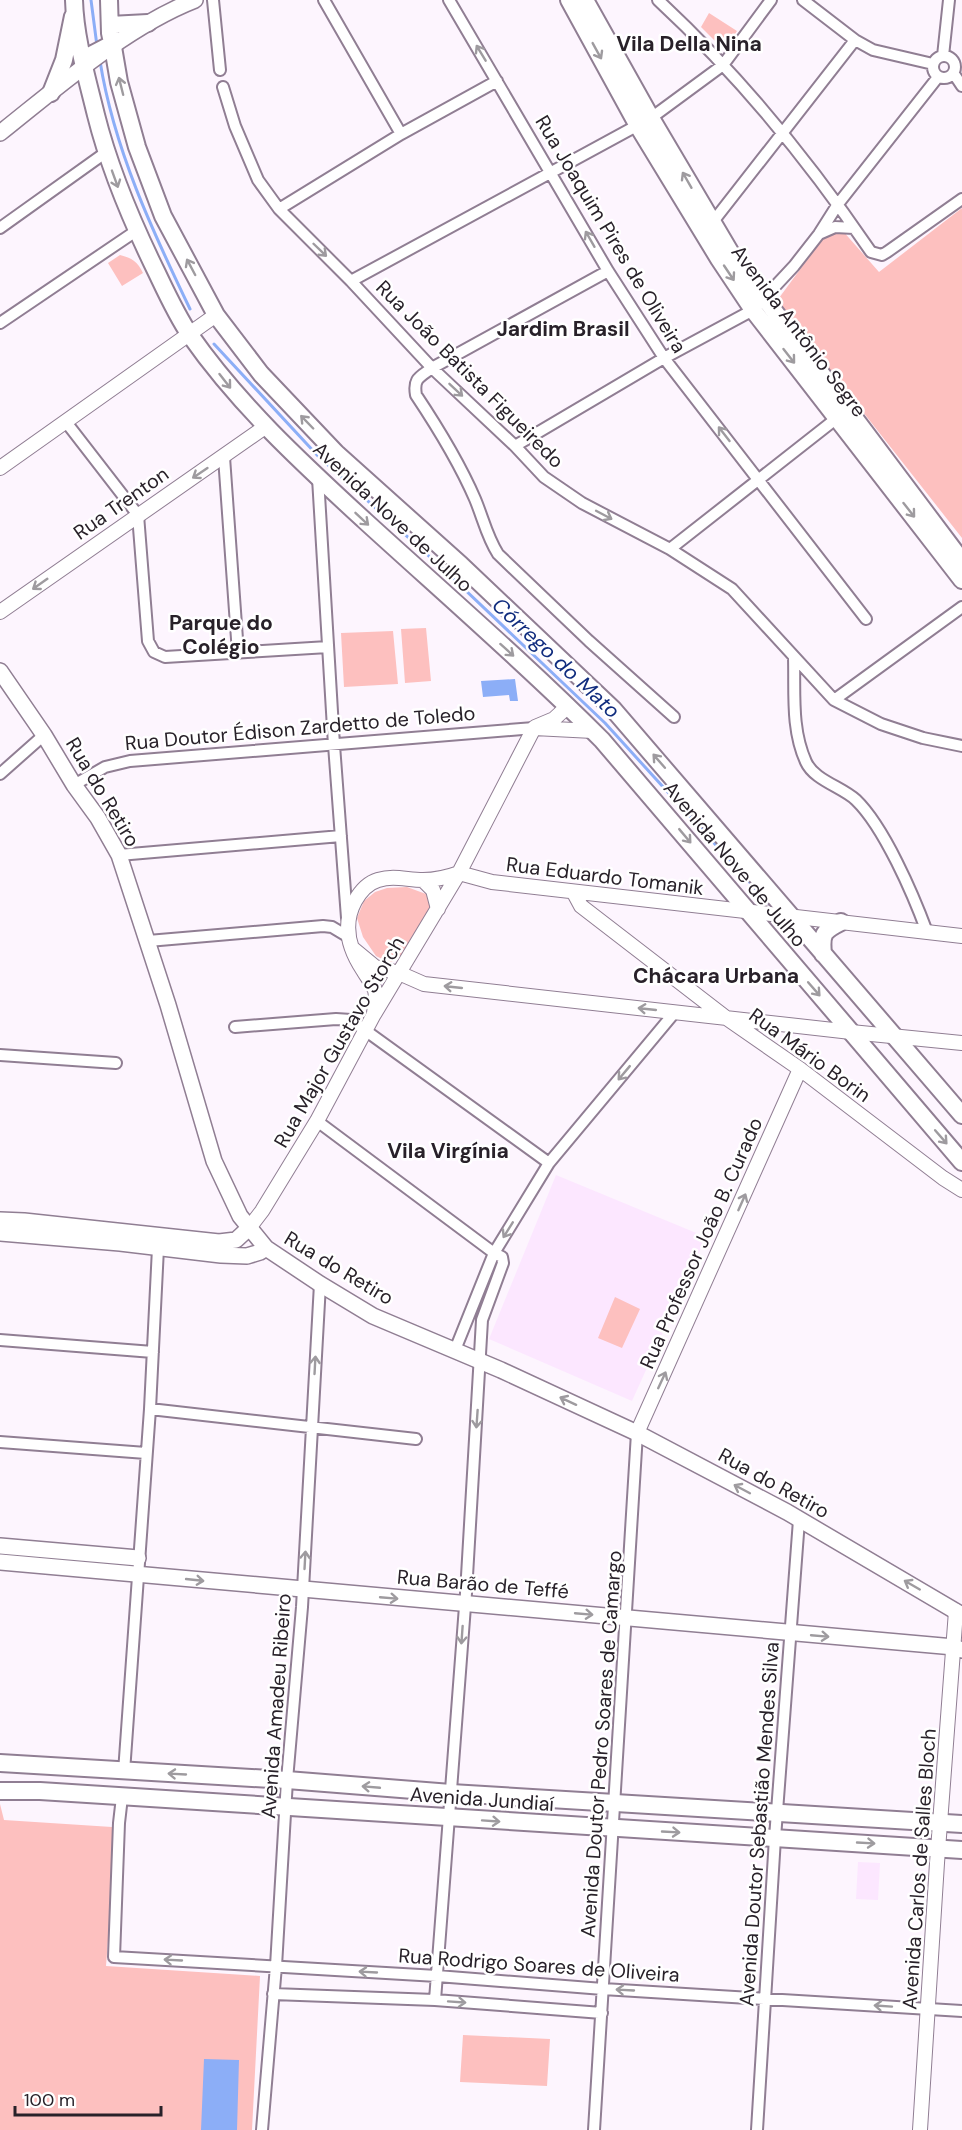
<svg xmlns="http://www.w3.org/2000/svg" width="962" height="2130" viewBox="0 0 962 2130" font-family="'DM Sans',sans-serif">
  <rect width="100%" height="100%" fill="#fdf5fe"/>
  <path fill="#fce7ff" d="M 556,1175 L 706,1237 L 632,1401 L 489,1339 Z
    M 858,1862 L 880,1863 L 878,1900 L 856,1899 Z"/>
  <path fill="#fdc0bf" d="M 709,13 L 737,31 L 724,50 L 701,27 Z
    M 962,208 L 962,538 L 782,309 L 779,298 L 835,222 L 879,272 Z
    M 120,255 C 132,258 138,262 143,273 L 122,286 L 108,263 Z
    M 426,628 L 431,681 L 405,683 L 401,629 Z
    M 393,631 L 398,684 L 344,687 L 341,633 Z
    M 407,887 L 426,894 L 431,905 L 401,957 L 390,963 L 376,956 L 363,937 L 357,918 L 364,901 L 375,892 L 387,888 Z
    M 615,1297 L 640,1309 L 622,1348 L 598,1338 Z
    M 0,1804 L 4,1820 L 112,1827 L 115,1848 L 106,1966 L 260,1976 L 252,2130 L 0,2130 Z
    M 463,2035 L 550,2039 L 547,2086 L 460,2082 Z"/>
  <path fill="#8caef7" d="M 515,679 L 518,701 L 510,701 L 509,695 L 483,697 L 481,681 Z
    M 204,2059 L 239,2060 L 237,2130 L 201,2130 Z"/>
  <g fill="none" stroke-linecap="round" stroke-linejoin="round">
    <path stroke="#8caef7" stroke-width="3" d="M 91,0 L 97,46
      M 100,61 C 114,149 152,230 190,309
      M 214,344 L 318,456 L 441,567 L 605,723 L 774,909"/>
    <g stroke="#907e93" stroke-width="14">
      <path id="minor" d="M 213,0 L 220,70
        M 324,0 L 401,134
        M 449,0 L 608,271 L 664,358 L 866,619
        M 658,0 C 739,75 809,161 871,252 L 882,255 L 887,252 L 962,199
        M 803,0 L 855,40 L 873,50 L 933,64
        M933 67a11 11 0 1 1 22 0a11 11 0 1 1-22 0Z
        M 943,56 L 949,0
        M 954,74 L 962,86
        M 223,87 L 235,126 L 258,180 L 279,209 L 351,281 L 432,368 L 515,446 L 544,477 L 582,503 L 670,549 L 732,589 L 834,700 L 881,724 L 923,738 L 962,746
        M 279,209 L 401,134 L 497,81
        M 712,223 L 855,40
        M 0,228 L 105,153
        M 819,234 L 835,227 L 854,228
        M 608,271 L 432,368 C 420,377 413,378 416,395 C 438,428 459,462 475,499 C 483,518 487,537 498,554 L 589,641 L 674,717
        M 351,281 L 651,118 L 723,65 L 771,0
        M 0,323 L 136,231
        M 66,422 L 138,515 L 148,641 L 154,652 L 165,657 L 328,647
        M 515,446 L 664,358 L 753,310 L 794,266 L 819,234 L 838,204 L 938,77
        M 224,457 L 238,653
        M 318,478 L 334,745 L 347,918
        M 670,549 L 837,418
        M 794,658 C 795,693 791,729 806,762 C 814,780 842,787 856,800 C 884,827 913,894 927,932
        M 834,700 L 962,607
        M 0,774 L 44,735
        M 74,785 L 105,767 L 130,761 L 534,728
        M 119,855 L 341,836
        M 148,941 L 323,926 L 332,927 L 347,936
        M 235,1027 L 336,1019 L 351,1020 L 549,1163
        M 0,1055 L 116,1063
        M 317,1121 L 494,1253 L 502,1257 L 503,1263 L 482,1320 L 466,1593 L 435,2000
        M 0,1340 L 153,1352
        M 455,1350 L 494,1253 L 549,1163 L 675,1012
        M 150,1409 L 416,1439
        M 0,1442 L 146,1453
        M 124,1772 L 150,1409 L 158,1248
        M 122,1797 L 119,1823 L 114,1957 L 437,1976 L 603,1989 L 962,2011
        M 273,1994 L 435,2000 L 602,2013
        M 262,2130 L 276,1966 L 287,1780 L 302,1607 L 320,1284
        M 594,2130 L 637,1433
        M 757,2130 L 775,1838 L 799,1520"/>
    </g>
    <g stroke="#907e93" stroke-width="16">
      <path id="tertiary" d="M 0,468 L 216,315
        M 0,612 L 265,427
        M 535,727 L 554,719 L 568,706
        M 534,728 L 593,731
        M 459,873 L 492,882 L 962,936
        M 423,880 L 433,890 L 438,909
        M 574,893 L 581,906 L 725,1017 L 800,1069 L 943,1178 L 962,1190
        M 352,948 L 375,967 L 399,973 L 424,984 L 851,1032 L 962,1043
        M 374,1013 C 375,1005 377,997 375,990 C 372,983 367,977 363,970 C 349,949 342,925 355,901 C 360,892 368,883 378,880 C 394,875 407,880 423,880 C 436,880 448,877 459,873
        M 249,1228 L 262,1211 L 317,1121 L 373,1016 L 459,873 L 534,728
        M 637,1433 L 800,1069
        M 920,2130 L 937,1863 L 956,1611"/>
    </g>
    <g stroke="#907e93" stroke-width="18">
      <path id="secondary" d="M 0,133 C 58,87 126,27 195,0
        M 0,671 L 44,735 L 74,785 L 98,818 L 119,855 L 168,1005 L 214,1161 L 240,1216 L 266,1248 L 320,1284 L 373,1316 L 501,1370 L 637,1433 L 787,1512 L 962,1615
        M 0,1220 L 24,1221 L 219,1242 L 236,1240 L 249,1228
        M 0,1233 L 120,1243 L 221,1255 L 247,1256 L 260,1252 L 266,1248
        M 0,1546 L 138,1558
        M 0,1562 L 954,1647 L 962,1650"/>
    </g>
    <g stroke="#907e93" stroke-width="20">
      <path id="primary" d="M 74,0 C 75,38 87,78 96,115 C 110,171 132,222 157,273 C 167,294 177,316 190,335 C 239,405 301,462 364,520 C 444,593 526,664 602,740 L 962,1162
        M 109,0 L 110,33 L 113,47
        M 569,0 L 638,126 L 719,259 L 753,310 L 962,580
        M 585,0 L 651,118 L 732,255 L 962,561
        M 110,25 L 148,23
        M 83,59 L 106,47 L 113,47 L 119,82 L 137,147 L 163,216 L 216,315 L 261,374 L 336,453 L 461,565 L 613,709 L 962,1115
        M 51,93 L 64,60 L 73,16
        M 823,954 C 821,934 823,931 841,922
        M 0,1763 L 287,1780 L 451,1793 L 962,1824
        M 0,1791 L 40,1791 L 962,1850"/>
    </g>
    <use href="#minor" stroke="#fff" stroke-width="10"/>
    <use href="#tertiary" stroke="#fff" stroke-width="14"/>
    <use href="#secondary" stroke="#fff" stroke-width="15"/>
    <use href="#primary" stroke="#fff" stroke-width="16"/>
  </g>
  <defs><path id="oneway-shaft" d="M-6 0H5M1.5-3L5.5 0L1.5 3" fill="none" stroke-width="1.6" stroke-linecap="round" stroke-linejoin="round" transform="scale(1.5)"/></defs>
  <g stroke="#9e9b9f">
    <use href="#oneway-shaft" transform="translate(597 51) rotate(61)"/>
    <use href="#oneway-shaft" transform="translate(481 53) rotate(-121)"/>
    <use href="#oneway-shaft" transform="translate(121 86) rotate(-104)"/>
    <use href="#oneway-shaft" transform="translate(115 179) rotate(70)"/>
    <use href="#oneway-shaft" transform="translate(687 180) rotate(-120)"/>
    <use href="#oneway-shaft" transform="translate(590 239) rotate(-120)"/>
    <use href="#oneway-shaft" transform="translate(320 250) rotate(44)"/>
    <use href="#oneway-shaft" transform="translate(191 267) rotate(-118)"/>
    <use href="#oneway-shaft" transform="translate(729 273) rotate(56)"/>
    <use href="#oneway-shaft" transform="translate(789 356) rotate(52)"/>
    <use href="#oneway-shaft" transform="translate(225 381) rotate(52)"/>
    <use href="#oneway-shaft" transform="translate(456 390) rotate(43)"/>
    <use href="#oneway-shaft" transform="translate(307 422) rotate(-134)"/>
    <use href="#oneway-shaft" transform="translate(724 434) rotate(-128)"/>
    <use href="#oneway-shaft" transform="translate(200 473) rotate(146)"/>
    <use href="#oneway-shaft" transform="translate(909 510) rotate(52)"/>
    <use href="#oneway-shaft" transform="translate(604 515) rotate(28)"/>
    <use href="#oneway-shaft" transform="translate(362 519) rotate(43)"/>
    <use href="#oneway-shaft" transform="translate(40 584) rotate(145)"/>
    <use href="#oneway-shaft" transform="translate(507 650) rotate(42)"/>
    <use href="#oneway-shaft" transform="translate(659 761) rotate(-131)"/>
    <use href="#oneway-shaft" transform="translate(685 836) rotate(50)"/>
    <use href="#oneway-shaft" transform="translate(453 987) rotate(-174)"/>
    <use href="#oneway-shaft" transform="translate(814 989) rotate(49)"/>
    <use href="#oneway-shaft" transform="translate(647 1009) rotate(-174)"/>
    <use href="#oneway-shaft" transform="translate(624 1073) rotate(130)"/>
    <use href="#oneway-shaft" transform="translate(941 1137) rotate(49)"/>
    <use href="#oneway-shaft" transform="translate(742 1202) rotate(-66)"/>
    <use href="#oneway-shaft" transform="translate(508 1230) rotate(122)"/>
    <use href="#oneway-shaft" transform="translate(315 1365) rotate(-87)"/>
    <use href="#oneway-shaft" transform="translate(662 1380) rotate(-65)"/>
    <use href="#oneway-shaft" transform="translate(568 1401) rotate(-155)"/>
    <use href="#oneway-shaft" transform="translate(477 1419) rotate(94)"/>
    <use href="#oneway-shaft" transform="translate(742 1489) rotate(-152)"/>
    <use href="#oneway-shaft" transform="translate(305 1560) rotate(-87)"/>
    <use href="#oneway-shaft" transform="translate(195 1580) rotate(6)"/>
    <use href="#oneway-shaft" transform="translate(912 1585) rotate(-150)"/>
    <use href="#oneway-shaft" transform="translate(389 1598) rotate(5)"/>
    <use href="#oneway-shaft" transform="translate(584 1614) rotate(5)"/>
    <use href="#oneway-shaft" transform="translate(462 1635) rotate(94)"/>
    <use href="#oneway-shaft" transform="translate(820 1636) rotate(5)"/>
    <use href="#oneway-shaft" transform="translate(177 1774) rotate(-177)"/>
    <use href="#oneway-shaft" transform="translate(371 1787) rotate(-175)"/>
    <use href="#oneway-shaft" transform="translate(491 1821) rotate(4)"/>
    <use href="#oneway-shaft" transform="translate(671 1832) rotate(3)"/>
    <use href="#oneway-shaft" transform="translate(866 1843) rotate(3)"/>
    <use href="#oneway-shaft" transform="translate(173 1960) rotate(-177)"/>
    <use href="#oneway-shaft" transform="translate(368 1972) rotate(-177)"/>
    <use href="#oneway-shaft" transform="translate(625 1990) rotate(-177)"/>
    <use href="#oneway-shaft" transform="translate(457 2002) rotate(4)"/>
    <use href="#oneway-shaft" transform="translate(883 2006) rotate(-176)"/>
  </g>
  <g text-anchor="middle" stroke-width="5" stroke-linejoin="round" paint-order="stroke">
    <g font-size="20" fill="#282129" stroke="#fff">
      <text transform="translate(611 234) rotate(59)" y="7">Rua Joaquim Pires de Oliveira</text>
      <text transform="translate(799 331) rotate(53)" y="7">Avenida Antônio Segre</text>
      <text transform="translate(470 374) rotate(45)" y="7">Rua João Batista Figueiredo</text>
      <text transform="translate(121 503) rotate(-35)" y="7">Rua Trenton</text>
      <text transform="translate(393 517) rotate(43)" y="7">Avenida Nove de Julho</text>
      <text transform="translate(300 728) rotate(-5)" y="7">Rua Doutor Édison Zardetto de Toledo</text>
      <text transform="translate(103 792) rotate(59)" y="7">Rua do Retiro</text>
      <text transform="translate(735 864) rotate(50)" y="7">Avenida Nove de Julho</text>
      <text transform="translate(605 876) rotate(7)" y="7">Rua Eduardo Tomanik</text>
      <text transform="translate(339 1042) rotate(-60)" y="7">Rua Major Gustavo Storch</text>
      <text transform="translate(810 1055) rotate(36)" y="7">Rua Mário Borin</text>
      <text transform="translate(701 1243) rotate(-66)" y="7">Rua Professor João B. Curado</text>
      <text transform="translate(339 1268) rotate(31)" y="7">Rua do Retiro</text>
      <text transform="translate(774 1483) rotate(29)" y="7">Rua do Retiro</text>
      <text transform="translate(483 1584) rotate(5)" y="7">Rua Barão de Teffé</text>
      <text transform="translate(276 1706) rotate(-86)" y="7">Avenida Amadeu Ribeiro</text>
      <text transform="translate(601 1744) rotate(-86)" y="7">Avenida Doutor Pedro Soares de Camargo</text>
      <text transform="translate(482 1799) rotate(4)" y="7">Avenida Jundiaí</text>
      <text transform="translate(759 1824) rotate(-86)" y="7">Avenida Doutor Sebastião Mendes Silva</text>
      <text transform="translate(919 1869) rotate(-86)" y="7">Avenida Carlos de Salles Bloch</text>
      <text transform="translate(539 1965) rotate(4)" y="7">Rua Rodrigo Soares de Oliveira</text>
    </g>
    <g font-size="21" font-weight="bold" fill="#282129" stroke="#fff">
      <text x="689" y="51">Vila Della Nina</text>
      <text x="563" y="336">Jardim Brasil</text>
      <text x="221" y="630">Parque do<tspan x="221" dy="24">Colégio</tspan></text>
      <text x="716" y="983">Chácara Urbana</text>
      <text x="448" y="1158">Vila Virgínia</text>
    </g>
    <g font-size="21" font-style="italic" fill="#102c7e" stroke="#fff">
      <text transform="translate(556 658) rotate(43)" y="7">Córrego do Mato</text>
    </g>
  </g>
  <path d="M15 2106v9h146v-9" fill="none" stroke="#282129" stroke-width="3"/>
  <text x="24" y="2106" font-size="18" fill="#282129" stroke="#ffffff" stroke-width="4.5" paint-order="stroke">100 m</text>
</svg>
